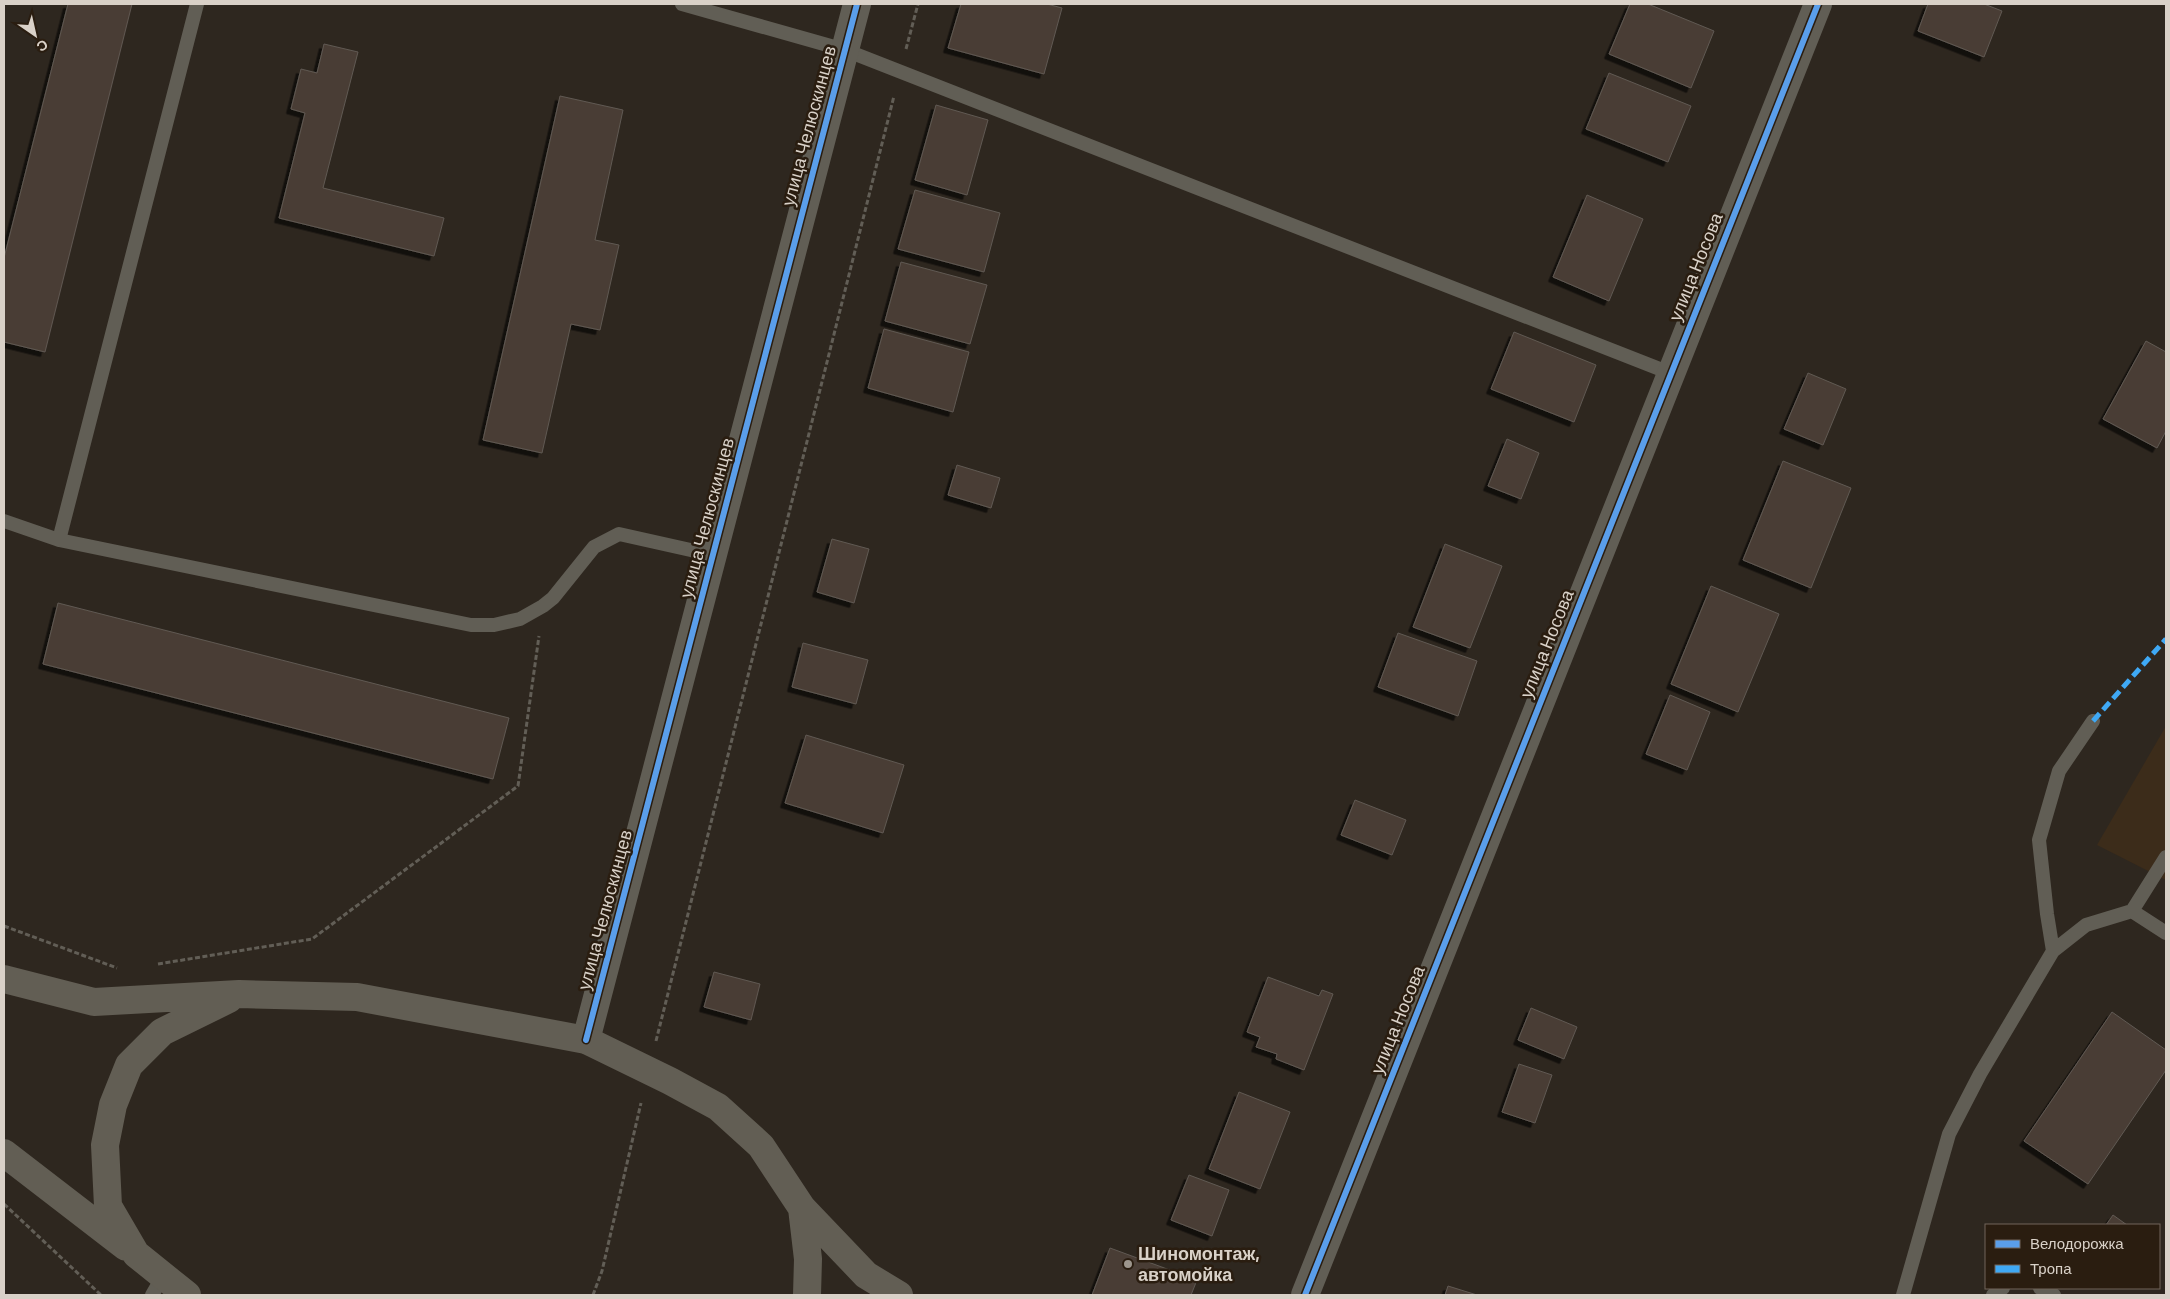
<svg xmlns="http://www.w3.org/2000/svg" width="2170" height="1299" viewBox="0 0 2170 1299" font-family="Barlow,sans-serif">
  <defs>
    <filter id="shadow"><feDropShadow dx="-4.5" dy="4.5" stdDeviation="0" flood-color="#0009"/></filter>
  </defs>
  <rect width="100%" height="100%" fill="#2e271f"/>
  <path fill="#3c2c1a" d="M 2166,726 L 2166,880 L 2097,845 Z"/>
  <path fill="#4a3e34" stroke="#605953" filter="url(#shadow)" d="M 68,4 L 132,4 L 45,352 L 4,342 L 4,258 Z
    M 961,4 L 1047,4 L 1062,8 L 1044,74 L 948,48 Z
    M 1630,4 L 1648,4 L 1714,31 L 1691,88 L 1609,54 Z
    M 1928,4 L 1984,4 L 2002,11 L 1984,57 L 1918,31 Z
    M 324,44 L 358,52 L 323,188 L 444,218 L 434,256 L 279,218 L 305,113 L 291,109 L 301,69 L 317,73 Z
    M 1609,73 L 1691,106 L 1668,162 L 1586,129 Z
    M 560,96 L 623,110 L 595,240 L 619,245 L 600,330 L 571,324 L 542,453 L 483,440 Z
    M 936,105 L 988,120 L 967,195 L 915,180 Z
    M 915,190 L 1000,213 L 984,272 L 898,249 Z
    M 1587,195 L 1643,219 L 1609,301 L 1553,277 Z
    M 901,262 L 987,285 L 970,344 L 885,321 Z
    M 884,329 L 969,352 L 953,412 L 868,388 Z
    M 1514,332 L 1596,365 L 1574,422 L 1491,389 Z
    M 2146,341 L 2166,352 L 2166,431 L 2157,448 L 2103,419 Z
    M 1808,373 L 1846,389 L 1823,445 L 1784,429 Z
    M 1507,439 L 1539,453 L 1521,499 L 1488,486 Z
    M 1783,461 L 1851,488 L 1811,588 L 1743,560 Z
    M 957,465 L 1000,478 L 991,508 L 948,495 Z
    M 832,539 L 869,549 L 854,603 L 817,592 Z
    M 1445,544 L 1502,566 L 1470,648 L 1413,627 Z
    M 1711,586 L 1779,614 L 1738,712 L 1671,684 Z
    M 58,603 L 509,718 L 493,779 L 43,664 Z
    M 1398,633 L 1477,661 L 1458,716 L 1378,687 Z
    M 803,643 L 868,660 L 856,704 L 792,687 Z
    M 1670,695 L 1710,712 L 1687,770 L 1646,754 Z
    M 806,735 L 904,765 L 883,833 L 785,803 Z
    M 1355,800 L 1406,820 L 1392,855 L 1341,835 Z
    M 714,972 L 760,984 L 751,1020 L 704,1007 Z
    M 1268,977 L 1319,996 L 1322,990 L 1333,994 L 1304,1070 L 1276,1059 L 1277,1054 L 1256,1047 L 1260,1037 L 1247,1032 Z
    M 1531,1008 L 1577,1027 L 1564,1059 L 1518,1040 Z
    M 2112,1012 L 2166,1050 L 2166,1070 L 2088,1184 L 2024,1141 Z
    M 1519,1064 L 1552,1075 L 1535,1123 L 1502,1112 Z
    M 1239,1092 L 1290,1112 L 1260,1189 L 1209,1169 Z
    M 1189,1175 L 1229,1190 L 1212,1236 L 1171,1220 Z
    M 2113,1215 L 2127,1225 L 2106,1225 Z
    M 1110,1248 L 1197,1280 L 1191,1295 L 1092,1295 Z
    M 1448,1286 L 1477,1295 L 1445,1295 Z"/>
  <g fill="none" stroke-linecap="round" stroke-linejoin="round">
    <path stroke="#625e56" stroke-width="3" stroke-dasharray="5 2.5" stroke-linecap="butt" d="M 906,49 L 918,4
      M 4,926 L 117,968
      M 158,964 L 312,939 L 518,786 L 539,636
      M 656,1041 L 894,96
      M 4,1204 L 101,1295
      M 593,1295 L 602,1271 L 641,1103"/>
    <path stroke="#615e55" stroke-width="14" d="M 682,4 L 845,50 L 1670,373
      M 4,521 L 59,540 L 471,625 L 494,625 L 520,619 L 543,606 L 553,598 L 594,547 L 619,534 L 713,555
      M 59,540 L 197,4
      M 2132,911 L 2166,933
      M 2053,951 L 2047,914 L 2039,840 L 2059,771 L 2093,721
      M 2040,1288 L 2054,1295
      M 152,1295 L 163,1276
      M 1903,1295 L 1949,1134 L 1980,1074 L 2053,951 L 2086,925 L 2132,911 L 2166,857
      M 1993,1295 L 2003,1288"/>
    <path stroke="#615e55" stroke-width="28" d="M 586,1040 L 857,4
      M 1305,1295 L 1818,4"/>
    <path stroke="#625e54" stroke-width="28" d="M 4,979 L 94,1002 L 239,994 L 357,997 L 586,1040 L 670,1081 L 718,1107 L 761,1146 L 802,1208 L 808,1259 L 807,1295
      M 4,1153 L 126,1247
      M 802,1208 L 866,1275 L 899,1295
      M 187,1295 L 136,1254 L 108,1206 L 105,1145 L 113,1105 L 129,1065 L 162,1032 L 229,999"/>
    <path stroke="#3fa9f5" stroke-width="5" stroke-dasharray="10 5" stroke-linecap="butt" d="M 2093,721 L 2166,639"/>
    <g stroke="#2a1d10" stroke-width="9">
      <path id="cycleway" d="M 586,1040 L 857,4
        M 1305,1295 L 1818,4"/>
    </g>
    <use href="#cycleway" stroke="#5a9eea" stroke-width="6"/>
  </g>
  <circle fill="#9d968d" stroke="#2a1d10" stroke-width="2" cx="1128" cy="1264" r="5"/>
  <g text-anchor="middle" stroke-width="5" stroke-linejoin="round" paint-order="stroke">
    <g font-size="18" fill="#d9d1c8" stroke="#2a1d10">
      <text transform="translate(809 126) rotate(-75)" y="6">улица Челюскинцев</text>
      <text transform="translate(1696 267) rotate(-68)" y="6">улица Носова</text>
      <text transform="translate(707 518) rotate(-75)" y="6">улица Челюскинцев</text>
      <text transform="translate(1547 644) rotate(-68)" y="6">улица Носова</text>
      <text transform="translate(605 910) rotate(-75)" y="6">улица Челюскинцев</text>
      <text transform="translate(1398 1020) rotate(-68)" y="6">улица Носова</text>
    </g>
    <g font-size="18" font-weight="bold" fill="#d9d1c8" stroke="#2a1d10" text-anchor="start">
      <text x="1138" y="1260">Шиномонтаж,<tspan x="1138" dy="21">автомойка</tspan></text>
    </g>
  </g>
  <rect width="2170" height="1299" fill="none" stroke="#d9d1c8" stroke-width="10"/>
  <rect x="1985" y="1224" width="175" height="65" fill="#2a1d10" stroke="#70655a"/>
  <rect x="1995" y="1240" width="25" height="8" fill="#5a9eea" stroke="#70655a"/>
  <text x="2030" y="1249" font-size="15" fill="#d9d1c8">Велодорожка</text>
  <rect x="1995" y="1265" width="25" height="8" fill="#3fa9f5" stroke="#70655a"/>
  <text x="2030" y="1274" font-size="15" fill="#d9d1c8">Тропа</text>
  <g transform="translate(35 35) rotate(146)" stroke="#2a1d10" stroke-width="4" paint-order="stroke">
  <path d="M0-4L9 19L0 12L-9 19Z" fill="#d9d1c8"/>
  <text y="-8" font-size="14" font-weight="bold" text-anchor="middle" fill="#d9d1c8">С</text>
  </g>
</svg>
